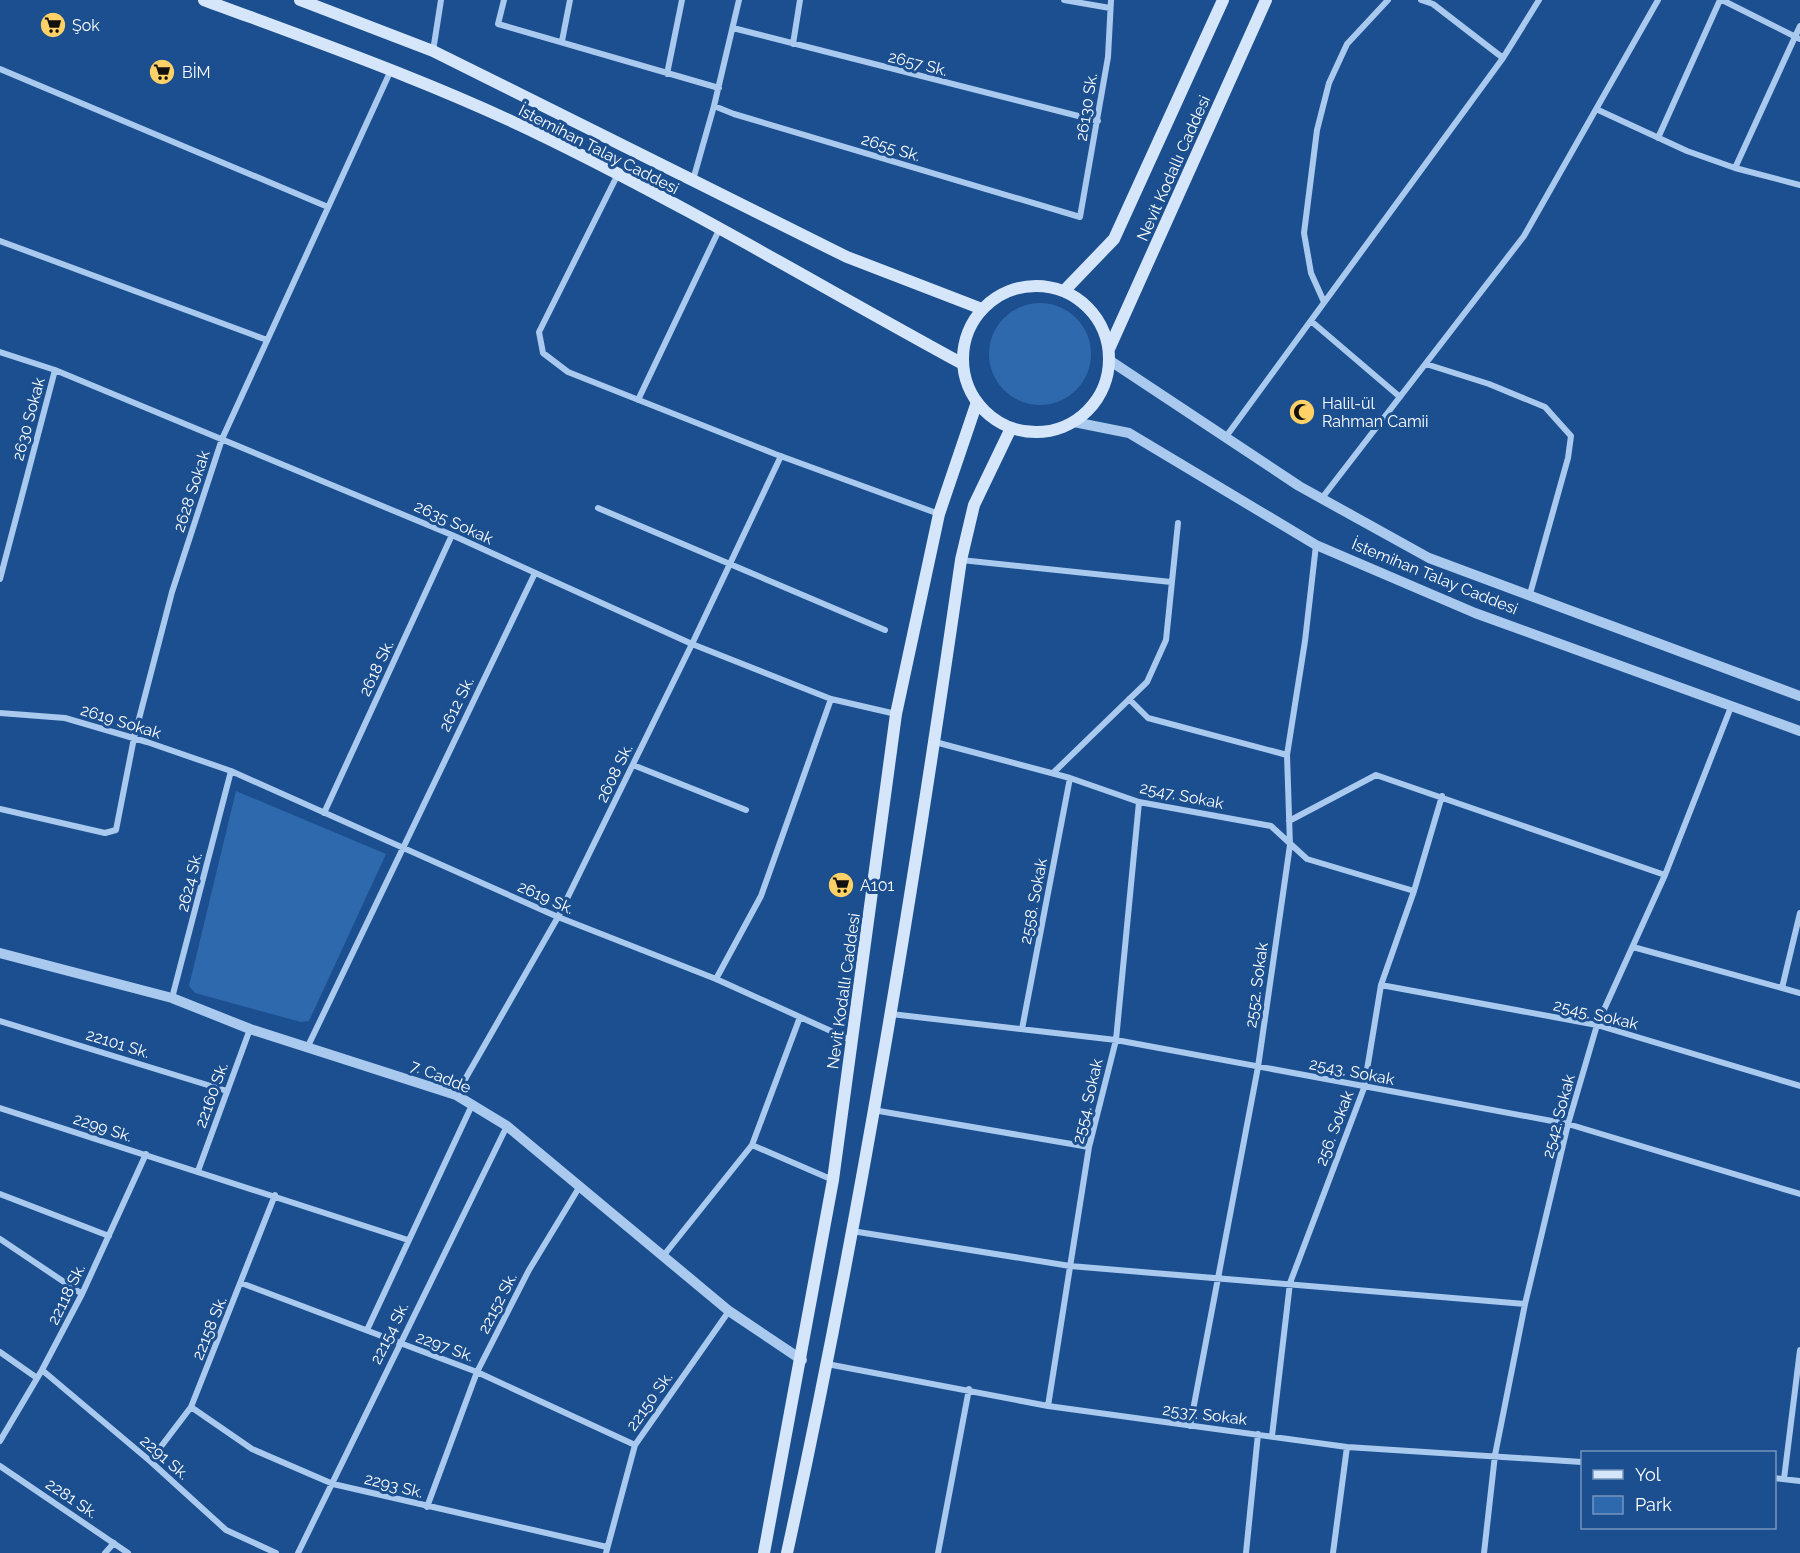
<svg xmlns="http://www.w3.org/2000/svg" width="1800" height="1553" viewBox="0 0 1800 1553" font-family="Raleway,sans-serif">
  <rect width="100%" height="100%" fill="#1b4f8f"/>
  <path fill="#2e69ad" d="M989 354a51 51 0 1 1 102 0a51 51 0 1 1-102 0Z
    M 236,791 L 386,854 L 309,1021 L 301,1022 L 195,993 L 189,986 Z"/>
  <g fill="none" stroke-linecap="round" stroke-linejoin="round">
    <path stroke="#a9c9ee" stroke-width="6" d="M 504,0 L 498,24 L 719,88
      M 739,0 L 714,106 L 734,114 L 1080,217 L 1108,57 L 1111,0
      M 1064,0 L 1110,8
      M 1421,0 L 1433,4 L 1503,58
      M 1722,0 L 1800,39
      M 733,28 L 1098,121
      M 562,41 L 570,0
      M 793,44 L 800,0
      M 433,51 L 441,0
      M 0,69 L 328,207
      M 667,74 L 682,0
      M 1596,109 L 1687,151 L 1735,168 L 1800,185
      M 1658,138 L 1720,0
      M 1735,168 L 1800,26
      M 618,174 L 539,332 L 543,353 L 568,372 L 775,454 L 939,514
      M 693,180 L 714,106
      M 0,241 L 267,340
      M 1324,302 L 1311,273 L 1304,233 L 1317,130 L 1329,83 L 1347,44 L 1388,0
      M 1311,321 L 1400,397
      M 0,352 L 55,370 L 452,535 L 692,644 L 831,699 L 896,714
      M 1426,364 L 1489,384 L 1545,407 L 1571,436 L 1568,458 L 1530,594
      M 638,400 L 719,230
      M 1225,438 L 1503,58 L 1539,0
      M 1322,498 L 1524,236 L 1658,0
      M 598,508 L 885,630
      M 961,560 L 1171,582
      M 0,579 L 55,370
      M 1129,699 L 1148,718 L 1287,755
      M 0,713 L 65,718 L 147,742 L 231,771 L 558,917 L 716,979 L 853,1041
      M 935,742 L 1070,778 L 1139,802 L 1271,826 L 1307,859 L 1414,891
      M 633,765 L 746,810
      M 1053,773 L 1147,682 L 1166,640 L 1178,523
      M 0,809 L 105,833 L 116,830 L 134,738 L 172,592 L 222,439 L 391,70
      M 324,813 L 452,535
      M 1289,821 L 1376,775 L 1665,875
      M 1633,947 L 1800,993
      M 716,979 L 761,896 L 831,699
      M 1381,985 L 1597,1025 L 1800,1086
      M 1782,988 L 1800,913
      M 172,998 L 231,771
      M 891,1014 L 1116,1040 L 1568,1124 L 1800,1194
      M 0,1021 L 227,1091
      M 1022,1029 L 1070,778
      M 308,1046 L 535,573
      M 456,1095 L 558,917 L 692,644 L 781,456
      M 0,1108 L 408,1240
      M 873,1110 L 1089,1147
      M 752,1145 L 833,1180
      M 198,1171 L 250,1029
      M 0,1194 L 109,1236
      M 852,1231 L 1070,1266 L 1525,1304
      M 0,1239 L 82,1294
      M 664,1255 L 752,1145 L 800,1017
      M 241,1283 L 477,1372 L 635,1445
      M 367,1330 L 472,1105
      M 0,1352 L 37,1378
      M 827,1364 L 1048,1406 L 1347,1447 L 1582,1462
      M 42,1370 L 150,1461 L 226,1530 L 276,1553
      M 1048,1406 L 1089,1147 L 1116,1040 L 1139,802
      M 191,1407 L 252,1449 L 333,1484 L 607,1547
      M 1190,1426 L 1258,1067 L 1290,845 L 1287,755 L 1305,641 L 1316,545
      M 1272,1436 L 1290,1283 L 1364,1088 L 1381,985 L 1414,891 L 1442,796
      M 0,1441 L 42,1370 L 82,1294 L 146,1154
      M 150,1461 L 191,1407 L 275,1195
      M 0,1466 L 128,1553
      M 1774,1478 L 1800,1481
      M 1784,1479 L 1800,1350
      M 427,1507 L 477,1372 L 529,1270 L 580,1186
      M 105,1553 L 114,1543
      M 298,1553 L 507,1126
      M 606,1553 L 635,1445 L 729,1311
      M 938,1553 L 969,1389
      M 1246,1553 L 1258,1434
      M 1333,1553 L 1347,1447
      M 1484,1553 L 1495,1455 L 1525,1304 L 1568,1124 L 1597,1025 L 1665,875 L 1731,707"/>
    <path stroke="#a9c9ee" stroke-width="10" d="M 1109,360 L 1299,486 L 1429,558 L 1800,696
      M 1074,422 L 1129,433 L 1316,545 L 1475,613 L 1800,731
      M 0,953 L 172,998 L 250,1029 L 456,1095 L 507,1126 L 729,1311 L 802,1360"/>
    <path stroke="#d6e6fa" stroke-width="12" d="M 204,0 C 320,43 437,84 549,139 C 690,208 825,289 963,364
      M 300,0 L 433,51 L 847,257 L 982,309
      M963 359a73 73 0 1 1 146 0a73 73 0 1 1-146 0Z
      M 1064,291 L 1114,239 L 1223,0
      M 1109,349 L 1266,0
      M 764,1553 L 833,1180 L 896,714 L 939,514 L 977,402
      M 787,1553 C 859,1225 913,892 961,560 L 974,505 L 1011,428"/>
  </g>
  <defs>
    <g id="supermarket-disc" transform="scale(1.35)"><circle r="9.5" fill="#ffd166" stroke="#1b4f8f"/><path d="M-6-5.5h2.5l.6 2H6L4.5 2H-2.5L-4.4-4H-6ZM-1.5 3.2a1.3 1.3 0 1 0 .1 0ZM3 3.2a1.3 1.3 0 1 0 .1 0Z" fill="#111"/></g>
    <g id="mosque-disc" transform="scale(1.35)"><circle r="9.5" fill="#ffd166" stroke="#1b4f8f"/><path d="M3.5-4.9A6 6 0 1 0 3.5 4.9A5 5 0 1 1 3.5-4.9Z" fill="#111"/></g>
  </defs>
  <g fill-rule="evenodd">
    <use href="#supermarket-disc" x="53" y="25"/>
    <use href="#supermarket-disc" x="162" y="72"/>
    <use href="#mosque-disc" x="1302" y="412"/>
    <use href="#supermarket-disc" x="841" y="885"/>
  </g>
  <g text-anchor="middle" stroke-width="6" stroke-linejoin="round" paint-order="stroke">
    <g font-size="16" fill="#fff" stroke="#1b4f8f" text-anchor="start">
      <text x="72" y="31">Şok</text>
      <text x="182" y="78">BİM</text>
      <text x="1322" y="409">Halil-ül<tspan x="1322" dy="18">Rahman Camii</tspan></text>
      <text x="860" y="891">A101</text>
    </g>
    <g font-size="16" fill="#fff" stroke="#1b4f8f">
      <text transform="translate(918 63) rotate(14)" y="6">2657 Sk.</text>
      <text transform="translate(1086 107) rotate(-81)" y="6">26130 Sk.</text>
      <text transform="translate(891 147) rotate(17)" y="6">2655 Sk.</text>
      <text transform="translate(599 149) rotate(27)" y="6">İstemihan Talay Caddesi</text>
      <text transform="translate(1173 168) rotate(-66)" y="6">Nevit Kodallı Caddesi</text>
      <text transform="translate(28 419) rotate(-75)" y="6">2630 Sokak</text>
      <text transform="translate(191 491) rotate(-72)" y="6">2628 Sokak</text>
      <text transform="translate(454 522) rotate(24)" y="6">2635 Sokak</text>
      <text transform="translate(1435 576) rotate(22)" y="6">İstemihan Talay Caddesi</text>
      <text transform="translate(376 668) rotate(-65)" y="6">2618 Sk.</text>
      <text transform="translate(456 704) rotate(-64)" y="6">2612 Sk.</text>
      <text transform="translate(121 721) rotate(17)" y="6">2619 Sokak</text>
      <text transform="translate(614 773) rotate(-64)" y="6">2608 Sk.</text>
      <text transform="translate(1182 795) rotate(11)" y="6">2547. Sokak</text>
      <text transform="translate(189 882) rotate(-76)" y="6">2624 Sk.</text>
      <text transform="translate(546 897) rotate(24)" y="6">2619 Sk.</text>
      <text transform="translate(1033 901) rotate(-79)" y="6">2558. Sokak</text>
      <text transform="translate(1256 985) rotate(-82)" y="6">2552. Sokak</text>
      <text transform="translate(843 991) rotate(-82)" y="6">Nevit Kodallı Caddesi</text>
      <text transform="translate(1596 1014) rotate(13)" y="6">2545. Sokak</text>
      <text transform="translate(118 1043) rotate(17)" y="6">22101 Sk.</text>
      <text transform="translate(1352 1071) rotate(11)" y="6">2543. Sokak</text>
      <text transform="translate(441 1076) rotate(22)" y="6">7. Cadde</text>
      <text transform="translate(211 1095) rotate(-70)" y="6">22160 Sk.</text>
      <text transform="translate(1087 1101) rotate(-77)" y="6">2554. Sokak</text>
      <text transform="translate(1558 1116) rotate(-75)" y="6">2542. Sokak</text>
      <text transform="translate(103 1127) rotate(18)" y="6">2299 Sk.</text>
      <text transform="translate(1334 1128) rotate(-69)" y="6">256. Sokak</text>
      <text transform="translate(66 1294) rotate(-64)" y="6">22118 Sk.</text>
      <text transform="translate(497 1303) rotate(-63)" y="6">22152 Sk.</text>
      <text transform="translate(209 1328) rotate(-68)" y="6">22158 Sk.</text>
      <text transform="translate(389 1333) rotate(-64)" y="6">22154 Sk.</text>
      <text transform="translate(445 1346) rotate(20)" y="6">2297 Sk.</text>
      <text transform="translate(649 1401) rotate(-55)" y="6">22150 Sk.</text>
      <text transform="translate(1205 1414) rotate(7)" y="6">2537. Sokak</text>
      <text transform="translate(165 1457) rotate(41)" y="6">2291 Sk.</text>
      <text transform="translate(394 1485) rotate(14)" y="6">2293 Sk.</text>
      <text transform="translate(72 1498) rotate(34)" y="6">2281 Sk.</text>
    </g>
  </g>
  <rect x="1581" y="1451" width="195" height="78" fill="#1b4f8f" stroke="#7695bc" stroke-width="1.5"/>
  <rect x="1593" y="1470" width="30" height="9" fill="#d6e6fa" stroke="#7695bc" stroke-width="1.5"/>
  <text x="1635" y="1481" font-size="18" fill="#ffffff">Yol</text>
  <rect x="1593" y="1496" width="30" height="18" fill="#2e69ad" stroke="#7695bc" stroke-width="1.5"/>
  <text x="1635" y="1511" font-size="18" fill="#ffffff">Park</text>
</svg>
